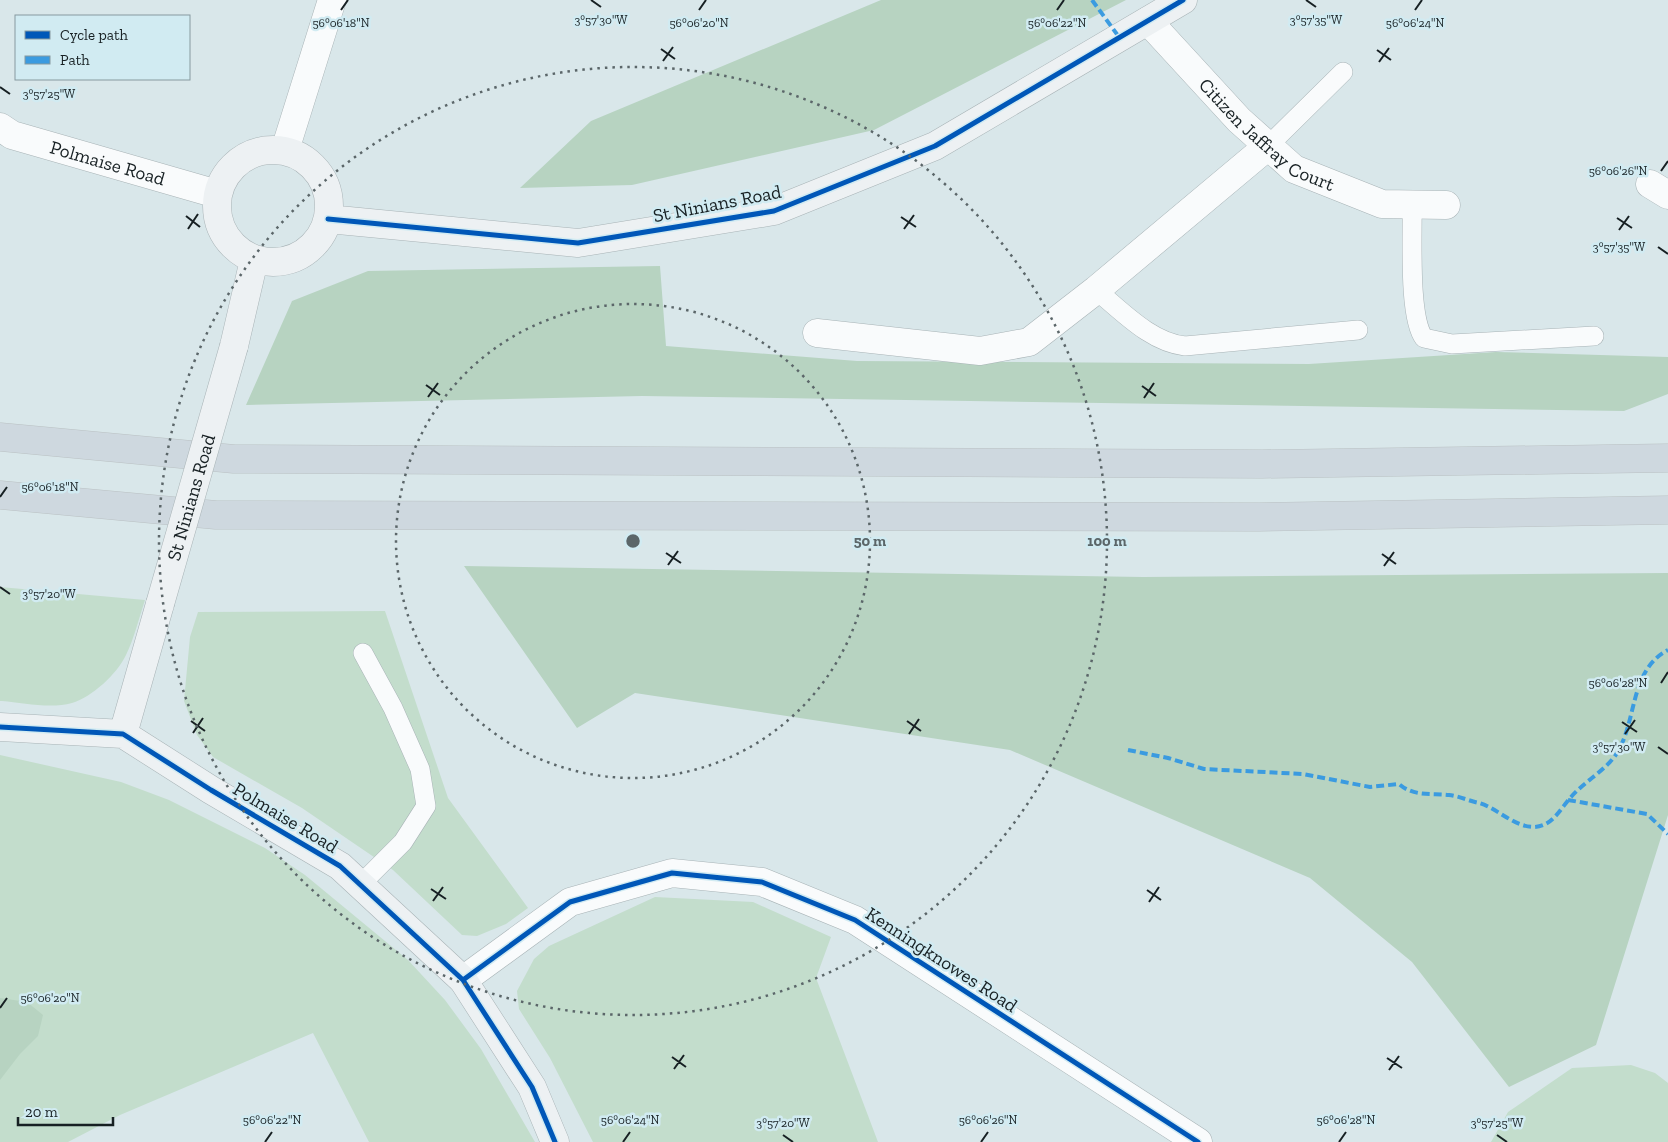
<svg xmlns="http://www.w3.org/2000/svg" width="1668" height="1142" viewBox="0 0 1668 1142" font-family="'Zilla Slab',serif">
  <rect width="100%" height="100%" fill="#d9e7ea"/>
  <path fill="#c3ddcc" d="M 0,587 L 145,600 C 139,618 134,639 126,655 C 117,674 92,697 72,703 C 51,709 23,703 2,701 L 0,701 Z
    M 385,611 L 448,798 L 528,908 L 506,924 L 477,936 L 462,935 L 393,870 L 302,808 L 213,757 L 197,735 L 184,701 L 190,637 L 198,612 Z
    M 0,755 L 121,782 L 169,800 L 265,848 L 305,875 L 408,960 L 445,1000 L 481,1049 L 535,1142 L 369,1142 L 313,1033 L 120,1115 L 68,1142 L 0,1142 Z
    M 655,897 L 753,902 L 831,937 L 816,978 L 878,1142 L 593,1142 L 550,1058 L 519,1009 L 517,991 L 534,959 L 549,946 Z
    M 1631,1065 L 1655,1073 L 1668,1083 L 1668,1142 L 1491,1142 L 1508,1112 L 1572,1068 Z"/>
  <path fill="#b7d3c1" d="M 881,0 L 1126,0 L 874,130 L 632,185 L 520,188 L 591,121 Z
    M 660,266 L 666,346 L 857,361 L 1309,364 L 1496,352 L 1668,357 L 1668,394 L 1624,411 L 642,396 L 246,405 L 292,301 L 368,271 Z
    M 464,566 L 1143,577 L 1668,573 L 1668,815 L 1596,1045 L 1509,1087 L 1412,962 L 1310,878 L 1010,750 L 635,693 L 577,728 Z
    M 0,998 L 27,1002 L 43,1015 L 38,1036 L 20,1054 L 0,1080 Z"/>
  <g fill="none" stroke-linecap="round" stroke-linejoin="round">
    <g stroke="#a8b3b6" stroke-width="20">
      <path id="lane" d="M 1268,146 L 1343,72
        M 1412,204 C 1413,234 1408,317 1424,338 L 1452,344 L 1594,336
        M 1096,290 C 1122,311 1150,342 1185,346 L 1358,330
        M 360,885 L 403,842 L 426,806 L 420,769 L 393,708 L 363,653"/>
    </g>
    <g stroke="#a8b3b6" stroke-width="29">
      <g id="street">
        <path id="s1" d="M 1148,21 L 1239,120 L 1294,169 L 1382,204 L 1446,205"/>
        <path id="s2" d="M 0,127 L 12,135 L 217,194"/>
        <path d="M 285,150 L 332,0"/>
        <path d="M 1650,184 L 1668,195"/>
        <path d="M 817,333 L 980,351 L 1029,342 L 1096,290 L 1268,146"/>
        <path d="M 463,980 L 570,902 L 672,873 L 762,882 L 855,920 L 1198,1142"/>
      </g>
    </g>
    <g stroke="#a8b3b6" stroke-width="29">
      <path id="secondary" d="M217 206a56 56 0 1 1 112 0a56 56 0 1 1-112 0Z
        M 328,219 L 578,243 L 774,211 L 935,146 L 1183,0
        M 234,346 L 254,260
        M 0,727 L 123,734 L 211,790 L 340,866 L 463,980 L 532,1087 L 555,1142
        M 123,734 L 160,604"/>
    </g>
    <g stroke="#bac1c3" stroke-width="29">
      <path id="highway" d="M 0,437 L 234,459 L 1262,464 L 1668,458
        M 0,495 L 216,515 L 1259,517 L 1668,510"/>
    </g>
    <use href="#lane" stroke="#f9fbfc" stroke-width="19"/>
    <use href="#street" stroke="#f9fbfc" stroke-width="28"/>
    <use href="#secondary" stroke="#edf1f3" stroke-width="28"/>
    <use href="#highway" stroke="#ced8df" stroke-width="28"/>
    <g stroke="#a8b3b6" stroke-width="29" stroke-linecap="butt">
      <g id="secondary-bridge">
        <path id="s3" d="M 160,604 L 234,346"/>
      </g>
    </g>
    <use href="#secondary-bridge" stroke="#edf1f3" stroke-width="28"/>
    <path stroke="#3b9be0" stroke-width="4" stroke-dasharray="8 4" stroke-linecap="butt" d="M 1092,0 L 1119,37
      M 1128,750 L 1168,758 L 1204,769 L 1303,774 L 1370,787 L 1399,784 C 1414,797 1431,793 1449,795 C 1459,796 1469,801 1479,803 C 1497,808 1514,827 1534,827 C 1553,826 1560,809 1571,797 C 1584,782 1603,772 1615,756 C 1638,723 1628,671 1668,650
      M 1568,800 L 1647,814 L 1668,834"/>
    <g stroke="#d1ebf2" stroke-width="8">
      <path id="cycleway" d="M 328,219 L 578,243 L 774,211 L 935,146 L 1183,0
        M 0,727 L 123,734 L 211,790 L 340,866 L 463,980 L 532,1087 L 555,1142
        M 463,980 L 570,902 L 672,873 L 762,882 L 855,920 L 1198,1142"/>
    </g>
    <use href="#cycleway" stroke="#0057b8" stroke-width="5"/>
  </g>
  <path fill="none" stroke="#172023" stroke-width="2" d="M 591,0 L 601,7M 1306,0 L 1316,7M 341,10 L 348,0M 699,10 L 706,0M 1057,10 L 1064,0M 1415,10 L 1422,0M 661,49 L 675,59M 1377,50 L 1391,60M 663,61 L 673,47M 1379,62 L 1389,48M 0,87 L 10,94M 1661,171 L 1668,161M 186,216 L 200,227M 901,217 L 916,227M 1617,218 L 1632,228M 188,229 L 198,214M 904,229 L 914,215M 1619,230 L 1629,216M 1658,247 L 1668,254M 426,385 L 440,395M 1142,386 L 1156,396M 428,397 L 438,383M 1144,398 L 1154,383M 0,497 L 7,487M 666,553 L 681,563M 1382,554 L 1396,564M 668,565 L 678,551M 1384,566 L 1394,552M 0,587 L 10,594M 1661,683 L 1668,672M 191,721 L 205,731M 907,721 L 921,731M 1622,722 L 1637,732M 193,733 L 203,718M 909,734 L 919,719M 1625,734 L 1635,720M 1658,747 L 1668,754M 431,889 L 446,899M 1147,890 L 1161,900M 433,901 L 443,887M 1149,902 L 1159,887M 0,1008 L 7,998M 672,1057 L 686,1067M 1387,1058 L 1402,1068M 674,1069 L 684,1055M 1389,1070 L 1399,1056M 783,1135 L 793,1142M 1497,1135 L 1507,1142M 265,1142 L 272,1132M 623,1142 L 630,1132M 981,1142 L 988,1132M 1339,1142 L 1346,1132"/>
  <g fill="none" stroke="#5b6669" stroke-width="2.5" stroke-dasharray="2.5 5">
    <circle cx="633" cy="541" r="237"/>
    <circle cx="633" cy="541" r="474"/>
  </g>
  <g text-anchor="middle" stroke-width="5" stroke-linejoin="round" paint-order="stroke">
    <g font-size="19" fill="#172023" stroke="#d1ebf2">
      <text dy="7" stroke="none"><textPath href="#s1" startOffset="166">Citizen Jaffray Court</textPath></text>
      <text dy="7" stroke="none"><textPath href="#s2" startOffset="114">Polmaise Road</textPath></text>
      <text transform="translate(717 203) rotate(-11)" y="7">St Ninians Road</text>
      <text dy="7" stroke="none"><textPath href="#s3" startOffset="111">St Ninians Road</textPath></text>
      <text transform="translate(286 817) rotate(31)" y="7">Polmaise Road</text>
      <text transform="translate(942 959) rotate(33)" y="7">Kenningknowes Road</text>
    </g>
  </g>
  <g font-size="12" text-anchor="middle" fill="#172023" stroke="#d1ebf2" stroke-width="5" stroke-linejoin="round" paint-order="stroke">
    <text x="601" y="24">3°57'30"W</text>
    <text x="1316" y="24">3°57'35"W</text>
    <text x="341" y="27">56°06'18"N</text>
    <text x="699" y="27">56°06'20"N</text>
    <text x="1057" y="27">56°06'22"N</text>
    <text x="1415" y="27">56°06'24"N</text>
    <text x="49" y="98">3°57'25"W</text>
    <text x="1618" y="175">56°06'26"N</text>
    <text x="1619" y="251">3°57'35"W</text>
    <text x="50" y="491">56°06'18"N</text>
    <text x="49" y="598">3°57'20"W</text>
    <text x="1618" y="687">56°06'28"N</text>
    <text x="1619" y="751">3°57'30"W</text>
    <text x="50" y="1002">56°06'20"N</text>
    <text x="272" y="1124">56°06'22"N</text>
    <text x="630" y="1124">56°06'24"N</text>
    <text x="988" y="1124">56°06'26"N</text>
    <text x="1346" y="1124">56°06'28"N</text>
    <text x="783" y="1127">3°57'20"W</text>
    <text x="1497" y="1127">3°57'25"W</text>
  </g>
  <circle cx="633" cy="541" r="8" fill="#5b6669" stroke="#d1ebf2" stroke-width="2.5"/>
  <g font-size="15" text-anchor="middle" font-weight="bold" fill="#5b6669" stroke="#d1ebf2" stroke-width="5" stroke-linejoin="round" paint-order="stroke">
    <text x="870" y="546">50 m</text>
    <text x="1107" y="546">100 m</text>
  </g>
  <rect x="15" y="15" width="175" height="65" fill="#d1ebf2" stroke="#879a9f"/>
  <rect x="25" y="31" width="25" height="8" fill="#0057b8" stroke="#879a9f"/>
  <text x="60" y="40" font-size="15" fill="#172023">Cycle path</text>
  <rect x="25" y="56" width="25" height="8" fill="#3b9be0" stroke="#879a9f"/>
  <text x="60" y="65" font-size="15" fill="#172023">Path</text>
  <path d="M18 1117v8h95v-8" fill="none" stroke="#172023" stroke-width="2.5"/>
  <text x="25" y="1117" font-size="15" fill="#172023" stroke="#d1ebf2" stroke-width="4" paint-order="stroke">20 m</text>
</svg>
